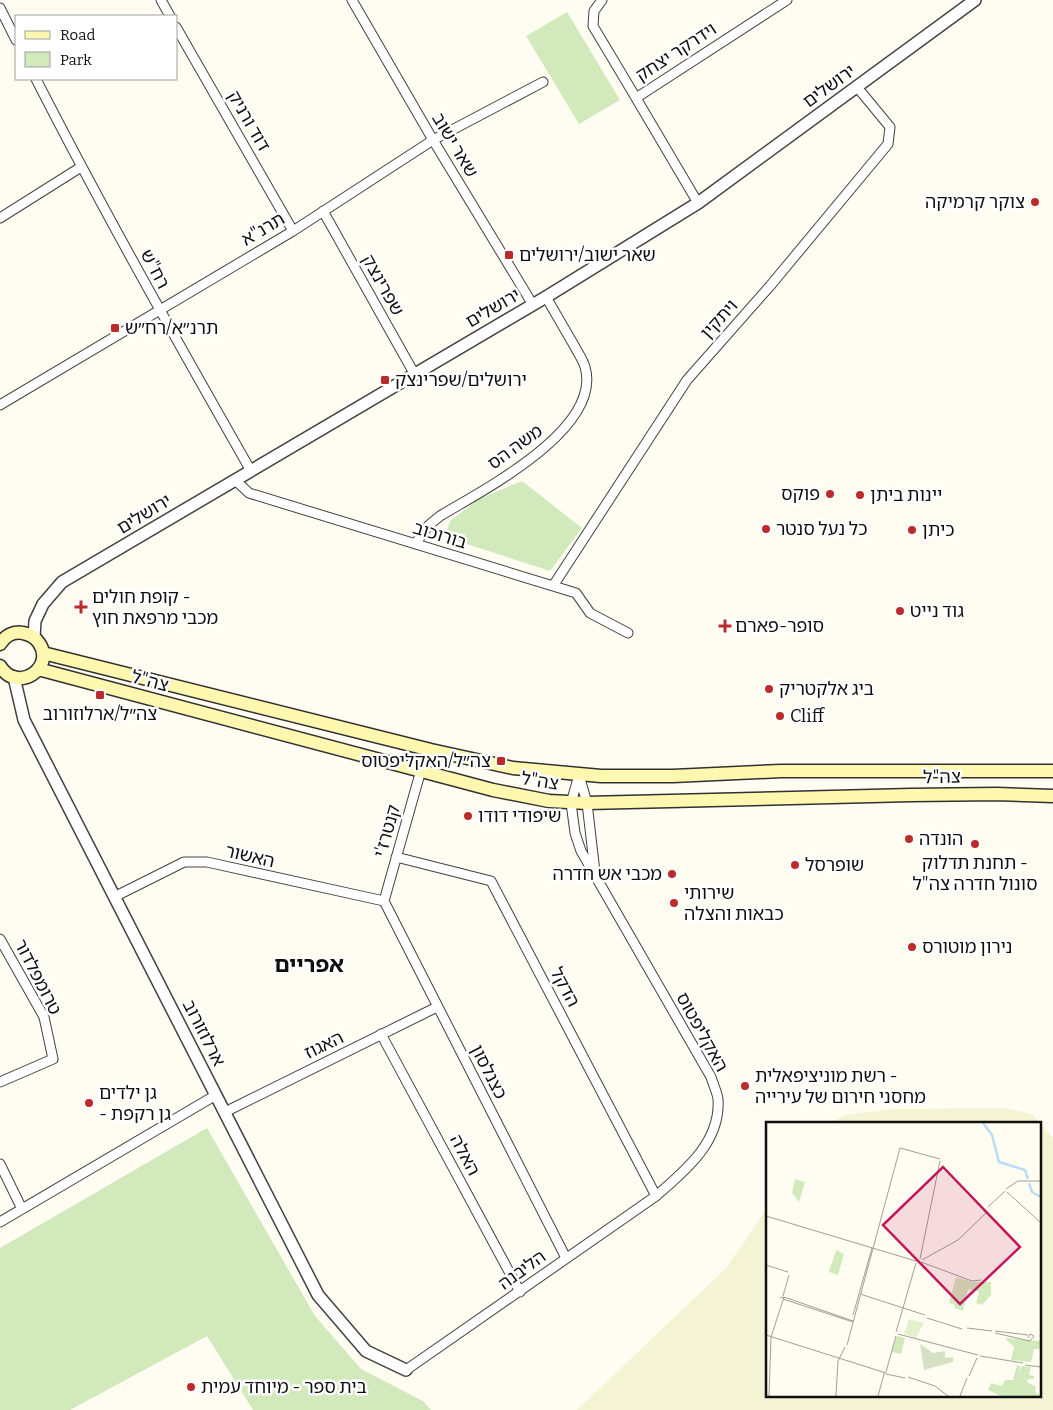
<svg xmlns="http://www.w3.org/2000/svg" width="1053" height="1410" viewBox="0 0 1053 1410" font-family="Bitter,'Noto Sans Hebrew',serif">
  <rect width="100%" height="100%" fill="#fffdf2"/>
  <path fill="#f4f3d3" d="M 1005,1108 L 1032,1114 L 1053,1138 L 1053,1410 L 577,1410 L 726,1268 L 767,1208 L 767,1396 L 1039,1396 L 1039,1124 L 829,1124 L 845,1115 L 868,1112 L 898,1109 Z"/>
  <path fill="#d2e9bc" d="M 567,12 L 620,100 L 579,124 L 526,36 Z
    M 522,481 L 582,528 L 550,571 L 445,537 L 450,521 L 479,499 Z
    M 207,1128 L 315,1316 L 361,1369 L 423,1401 L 431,1410 L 253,1410 L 207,1336 L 70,1410 L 0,1410 L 0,1248 Z"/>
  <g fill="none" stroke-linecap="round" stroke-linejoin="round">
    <g stroke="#424242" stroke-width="11">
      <path id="minor" d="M 161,0 L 170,16
        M 352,0 L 433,140 L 533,305
        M 602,0 L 594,11 L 593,26 L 636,98
        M 0,8 L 16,40
        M 176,27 L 293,231
        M 36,79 C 104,212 177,341 251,471
        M 698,203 L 636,98 L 787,0
        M 323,211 L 415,375
        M 0,218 L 81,167
        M 0,405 L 293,231 L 433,140 L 543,82
        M 235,480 L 249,493 L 576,593 L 590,613 L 628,633
        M 415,544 L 429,525 L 440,516 C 483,490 603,429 585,367 C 583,360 578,353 575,347 C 565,330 556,314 546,297
        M 553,586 L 687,380 L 770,286 L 888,144 L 890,127 L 857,87
        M 579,775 L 587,803 L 595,872
        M 396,857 L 491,881 L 656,1196
        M 114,897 L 184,862 L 207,862 L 384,901
        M 384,901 L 566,1258
        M 384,901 L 421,770
        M 0,939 L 44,1017 L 53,1059 L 0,1082
        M 381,1034 L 520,1292
        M 225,1112 L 437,1007
        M 0,1164 L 22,1209
        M 0,1222 L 216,1095
        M 406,1370 L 656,1196 C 685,1171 721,1142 718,1099 C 717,1092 713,1084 711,1077 L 581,851 L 575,833 L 571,803 L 579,775"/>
    </g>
    <g stroke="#424242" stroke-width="14">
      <path id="tertiary" d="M 34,637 L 35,621 L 43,604 L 62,582 L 546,297 L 698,203 L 975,0
        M 14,677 L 24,720 L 318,1295 L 366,1351 L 406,1370"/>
    </g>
    <g stroke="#313131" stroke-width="15">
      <path id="secondary" d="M 0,644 C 5,636 13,631 23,633 C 29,634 35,637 39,643 C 56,668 17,694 0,666
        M 43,653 L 431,750 L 513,768 L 601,776 L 673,776 L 781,771 L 1053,771
        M 38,669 L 493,790 L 549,801 L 587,803 L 911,795 L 997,794 L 1053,796"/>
    </g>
    <use href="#minor" stroke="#fff" stroke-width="9"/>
    <use href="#tertiary" stroke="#fff" stroke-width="11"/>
    <use href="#secondary" stroke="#fdf7af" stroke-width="12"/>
  </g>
  <g fill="#bd2a2c" stroke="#fff" stroke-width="2">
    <circle cx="1035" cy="202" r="5"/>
    <rect x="504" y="250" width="10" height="10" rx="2.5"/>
    <rect x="110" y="323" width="10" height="10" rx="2.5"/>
    <rect x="380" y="375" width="10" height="10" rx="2.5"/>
    <circle cx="830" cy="494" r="5"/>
    <circle cx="860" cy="495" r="5"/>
    <circle cx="766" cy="529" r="5"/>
    <circle cx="912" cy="530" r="5"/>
    <path d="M78.5 599.5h5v5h5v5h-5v5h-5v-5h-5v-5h5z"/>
    <circle cx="900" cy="611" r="5"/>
    <path d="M722.5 618.5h5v5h5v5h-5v5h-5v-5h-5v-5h5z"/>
    <circle cx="769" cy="689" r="5"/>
    <rect x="95" y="690" width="10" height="10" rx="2.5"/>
    <circle cx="780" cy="716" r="5"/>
    <rect x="496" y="756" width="10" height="10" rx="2.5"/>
    <circle cx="468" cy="816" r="5"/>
    <circle cx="909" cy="839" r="5"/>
    <circle cx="975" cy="844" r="5"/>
    <circle cx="795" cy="865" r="5"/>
    <circle cx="672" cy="874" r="5"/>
    <circle cx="674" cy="903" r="5"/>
    <circle cx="912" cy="947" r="5"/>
    <circle cx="745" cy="1086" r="5"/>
    <circle cx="89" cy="1103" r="5"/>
    <circle cx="191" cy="1387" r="5"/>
  </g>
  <g text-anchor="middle" stroke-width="5" stroke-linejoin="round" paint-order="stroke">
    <g font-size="18" fill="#0f0f0f" stroke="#fff">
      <text transform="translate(676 52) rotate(-33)" y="6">וידרקר יצחק</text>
      <text transform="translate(829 86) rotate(-36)" y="6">ירושלים</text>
      <text transform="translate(249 121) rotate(60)" y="6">דוד ורניק</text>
      <text transform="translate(455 145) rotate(59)" y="6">שאר ישוב</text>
      <text transform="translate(263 229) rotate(-31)" y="6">תרנ"א</text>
      <text transform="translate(155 269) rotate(62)" y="6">רח"ש</text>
      <text transform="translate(383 285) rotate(61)" y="6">שפרינצק</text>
      <text transform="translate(493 308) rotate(-30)" y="6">ירושלים</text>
      <text transform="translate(719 319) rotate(-48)" y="6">ויתקין</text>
      <text transform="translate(515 447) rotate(-36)" y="6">משה הס</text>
      <text transform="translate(144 514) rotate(-31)" y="6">ירושלים</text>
      <text transform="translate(440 535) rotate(17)" y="6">בורוכוב</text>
      <text transform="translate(150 681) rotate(15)" y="6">צה"ל</text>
      <text transform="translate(942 777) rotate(-1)" y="6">צה"ל</text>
      <text transform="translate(540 781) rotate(9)" y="6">צה"ל</text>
      <text transform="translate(387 831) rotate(-74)" y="6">קנטרז'י</text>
      <text transform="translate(250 856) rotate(13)" y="6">האשור</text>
      <text transform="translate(38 977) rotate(63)" y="6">טרומפלדור</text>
      <text transform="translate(565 987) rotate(62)" y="6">הדקל</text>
      <text transform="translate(702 1032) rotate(61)" y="6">האקליפטוס</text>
      <text transform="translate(204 1033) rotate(63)" y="6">ארלוזורוב</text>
      <text transform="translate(324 1045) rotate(-26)" y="6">האגוז</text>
      <text transform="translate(489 1072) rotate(63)" y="6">כצנלסון</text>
      <text transform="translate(465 1155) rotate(62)" y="6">האלה</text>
      <text transform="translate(522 1270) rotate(-36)" y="6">הליבנה</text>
    </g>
    <g font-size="18" fill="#0f0f0f" stroke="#fff" text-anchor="start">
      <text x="1025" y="208" text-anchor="end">צוקר קרמיקה</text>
      <text x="519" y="261">שאר ישוב/ירושלים</text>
      <text x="125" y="334">תרנ״א/רח״ש</text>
      <text x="395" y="386">ירושלים/שפרינצק</text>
      <text x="820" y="500" text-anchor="end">פוקס</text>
      <text x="870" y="501">יינות ביתן</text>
      <text x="776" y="535">כל נעל סנטר</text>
      <text x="922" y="536">כיתן</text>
      <text x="92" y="603">קופת חולים -<tspan x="92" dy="21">מכבי מרפאת חוץ</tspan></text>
      <text x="910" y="617">גוד נייט</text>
      <text x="735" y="632">סופר-פארם</text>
      <text x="779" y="695">ביג אלקטריק</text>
      <text x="100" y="720" text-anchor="middle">צה״ל/ארלוזורוב</text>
      <text x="790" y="722">Cliff</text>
      <text x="491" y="767" text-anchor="end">צה״ל/האקליפטוס</text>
      <text x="478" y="822">שיפודי דודו</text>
      <text x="919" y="845">הונדה</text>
      <text x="975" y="869" text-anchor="middle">תחנת תדלוק -<tspan x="975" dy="21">סונול חדרה צה"ל</tspan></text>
      <text x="805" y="871">שופרסל</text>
      <text x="662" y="880" text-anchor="end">מכבי אש חדרה</text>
      <text x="684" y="899">שירותי<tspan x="684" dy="21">כבאות והצלה</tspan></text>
      <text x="922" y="953">נירון מוטורס</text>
      <text x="755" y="1082">רשת מוניציפאלית -<tspan x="755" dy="21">מחסני חירום של עירייה</tspan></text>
      <text x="99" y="1099">גן ילדים<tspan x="99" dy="21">- גן רקפת</tspan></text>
      <text x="201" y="1393">בית ספר - מיוחד עמית</text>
    </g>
    <g font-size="22" font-weight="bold" fill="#0f0f0f" stroke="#fff">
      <text x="309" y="972">אפריים</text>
    </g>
  </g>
  <g transform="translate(766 1122)">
    <rect width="275" height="275" fill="#fffdf2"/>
    <path d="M 29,57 L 39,60 L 33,80 L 26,71 ZM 70,128 L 78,132 L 72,153 L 63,150 ZM 190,155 L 207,160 L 225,160 L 225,173 L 216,183 L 210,181 L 213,170 L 202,167 L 197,189 L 188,186 L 189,183 L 183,181 ZM 131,214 L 139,216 L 135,232 L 126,230 ZM 239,216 L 275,219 L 275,227 L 268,227 L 265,240 L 245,238 L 248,225 ZM 251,243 L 255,244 L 252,255 L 256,244 L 265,245 L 263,253 L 268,254 L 268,257 L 262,257 L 261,260 L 270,265 L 269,270 L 275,274 L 235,274 L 222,268 L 225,261 L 236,264 L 239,258 L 247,258 Z" fill="#d2e9bc"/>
    <path d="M 154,222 L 167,231 L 179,229 L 179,236 L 187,235 L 187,240 L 158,248 Z" fill="#d6e1c3"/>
    <path d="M 143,197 L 158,201 L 150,216 L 138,212 Z" fill="#e3f0ce"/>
    <path fill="none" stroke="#b8dcf5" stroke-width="2.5" d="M 217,1 L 226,13 L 233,40 L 259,48 L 262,57M 263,61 L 266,70 L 275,75"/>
    <path fill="none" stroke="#9f9e97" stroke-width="1" d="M 240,67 L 252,59 L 275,59M 241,70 L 275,101M 222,85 L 239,69M 0,94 L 153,140M 154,137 L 174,39M 156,138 L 192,118 L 221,90M 155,140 L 206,159 L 215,158M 0,143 L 22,150M 94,172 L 159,193M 17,174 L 23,153M 18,175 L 87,199M 17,177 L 87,200M 87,193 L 106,126M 161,196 L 196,207M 201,206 L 226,209M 229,209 L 262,213M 130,210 L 150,141M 229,211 L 264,219 L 268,214 L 264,212 L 262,216M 132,212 L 212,233M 0,213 L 120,251 L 117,251M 81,223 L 134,26 L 174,37M 214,234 L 257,241M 259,243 L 275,245M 120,250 L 130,214M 120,252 L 139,256M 203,254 L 211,236M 142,255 L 169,264 L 182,274M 3,274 L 5,215 L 18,175 L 14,176M 70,274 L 72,239 L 79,225M 112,274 L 118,252M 194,274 L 201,256"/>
    <path fill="#c2185b" fill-opacity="0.15" stroke="#c2185b" stroke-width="2.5" d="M 177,45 L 254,125 L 194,182 L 117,103 Z"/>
    <rect width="275" height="275" fill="none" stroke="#0f0f0f" stroke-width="2.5"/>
  </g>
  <rect x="15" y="15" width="162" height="65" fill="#ffffff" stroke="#9f9f9f"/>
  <rect x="25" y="31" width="25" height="8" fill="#fdf7af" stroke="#9f9f9f"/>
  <text x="60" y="40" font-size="15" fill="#0f0f0f">Road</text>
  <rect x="25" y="52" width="25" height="15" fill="#d2e9bc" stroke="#9f9f9f"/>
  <text x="60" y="65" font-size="15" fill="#0f0f0f">Park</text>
</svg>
